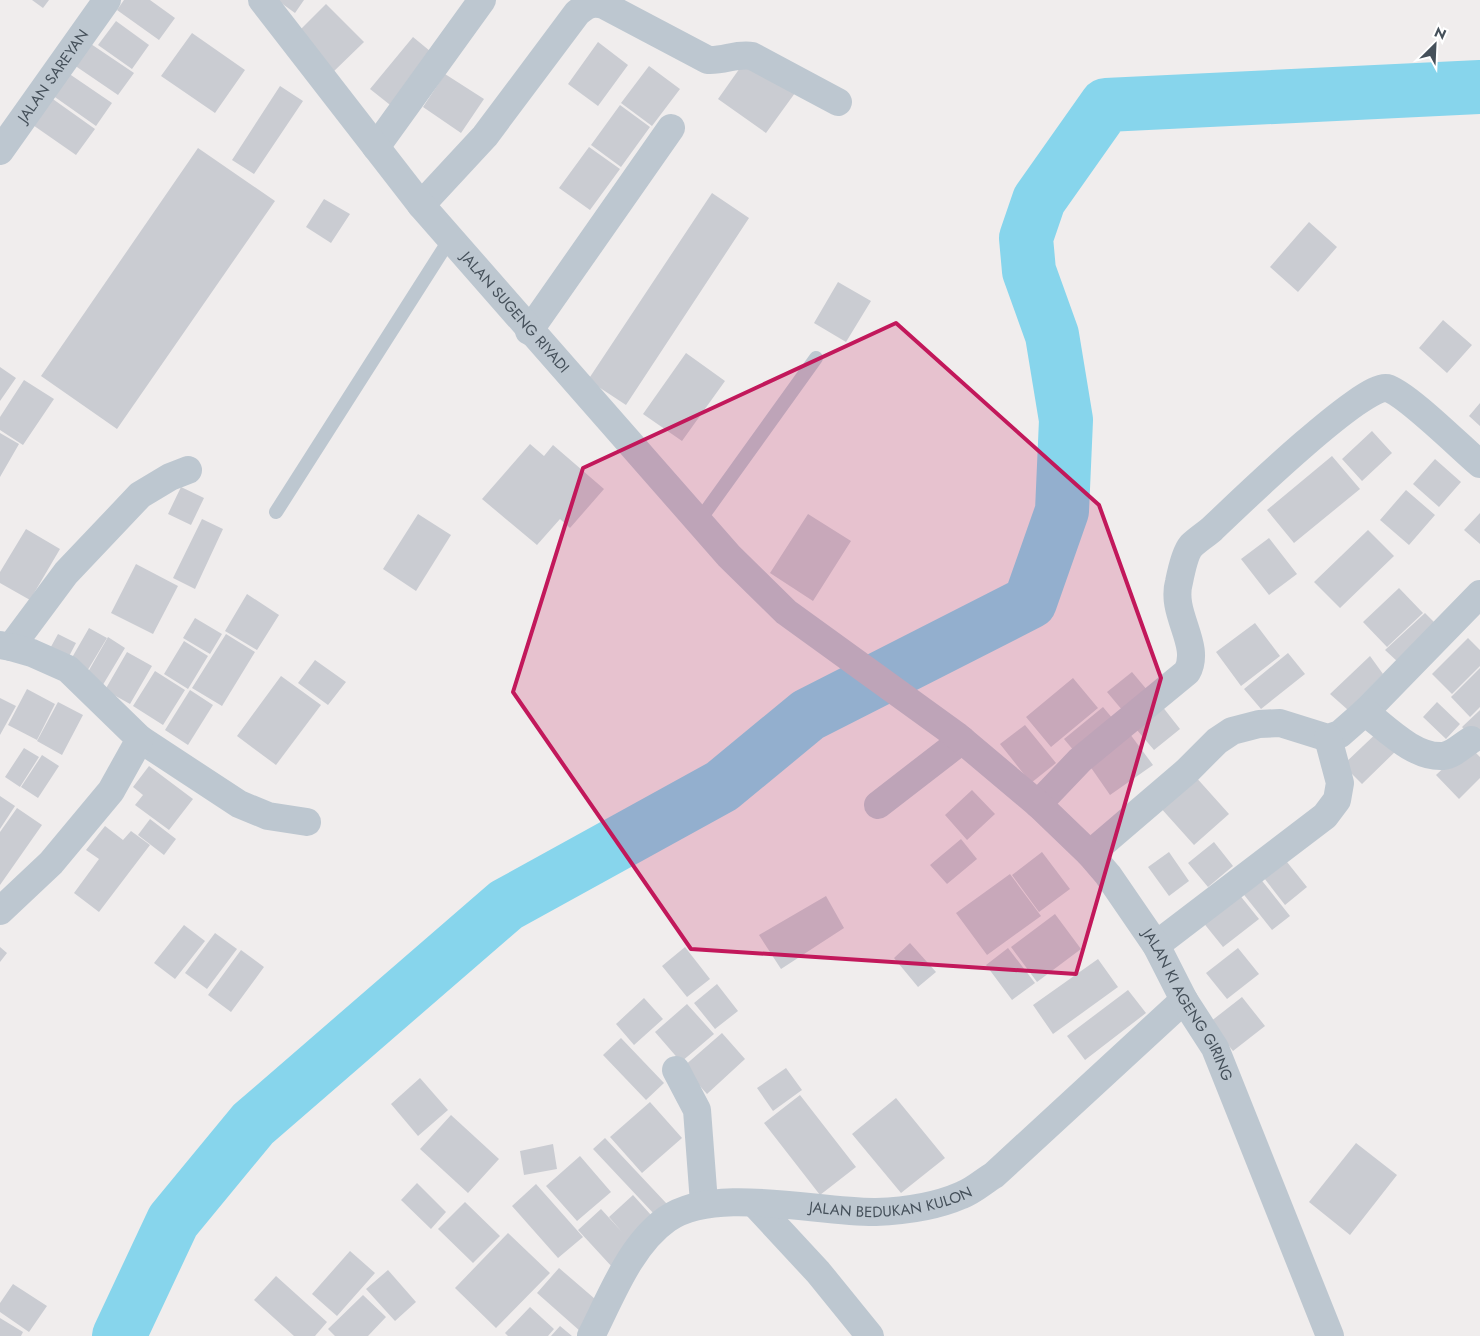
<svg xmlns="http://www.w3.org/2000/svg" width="1480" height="1336" viewBox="0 0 1480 1336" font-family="Jost,sans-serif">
  <rect width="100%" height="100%" fill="#f0eded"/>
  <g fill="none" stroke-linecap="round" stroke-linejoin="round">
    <path stroke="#87d5ec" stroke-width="54" d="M 119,1336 L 173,1221 L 253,1124 L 506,905 L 722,786 L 808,715 L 1030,602 L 1062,511 L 1066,420 L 1052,335 L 1029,271 L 1026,238 L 1039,200 L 1106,105 L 1480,87"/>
  </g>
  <path fill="#caccd2" d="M 32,0 L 49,0 L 43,8 Z
    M 124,0 L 150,0 L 175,18 L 159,40 L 117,10 Z
    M 277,0 L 304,0 L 295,13 Z
    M 326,4 L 364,42 L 330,75 L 293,37 Z
    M 116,21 L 149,45 L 132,69 L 98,45 Z
    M 192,33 L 245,70 L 215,113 L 161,76 Z
    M 413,37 L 436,56 L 394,108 L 370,89 Z
    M 88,42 L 134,73 L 118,95 L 74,65 Z
    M 598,42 L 628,65 L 598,106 L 568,84 Z
    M 747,58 L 795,93 L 766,133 L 718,99 Z
    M 649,66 L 680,89 L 652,126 L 621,103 Z
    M 68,73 L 112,103 L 96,126 L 52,95 Z
    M 445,74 L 484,99 L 461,133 L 423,107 Z
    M 280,86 L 303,101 L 254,174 L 232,160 Z
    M 50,97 L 95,129 L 76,155 L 30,123 Z
    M 620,105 L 650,127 L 621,167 L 591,145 Z
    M 589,147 L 620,169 L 590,210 L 559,188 Z
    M 198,148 L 275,201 L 117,429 L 41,376 Z
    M 712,193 L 749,218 L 626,405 L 588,380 Z
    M 324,199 L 350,214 L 331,243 L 306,227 Z
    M 1309,222 L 1337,247 L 1298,292 L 1270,267 Z
    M 838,282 L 871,301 L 846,342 L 814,323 Z
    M 1443,320 L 1472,345 L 1447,373 L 1419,348 Z
    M 686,353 L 725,381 L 682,441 L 643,414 Z
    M 0,367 L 16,378 L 0,401 Z
    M 24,380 L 54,399 L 23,445 L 0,430 L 0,417 Z
    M 1480,403 L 1480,426 L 1469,416 Z
    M 1372,431 L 1392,453 L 1362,481 L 1342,459 Z
    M 0,433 L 19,444 L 0,477 Z
    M 530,444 L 544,456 L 553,445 L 604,489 L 570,528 L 560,519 L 537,545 L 482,499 Z
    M 1332,456 L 1360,489 L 1294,543 L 1267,510 Z
    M 1435,459 L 1461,482 L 1439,507 L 1413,484 Z
    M 181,487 L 204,498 L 191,525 L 168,514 Z
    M 1406,490 L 1435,515 L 1409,545 L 1380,520 Z
    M 1480,513 L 1480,544 L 1464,530 Z
    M 418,514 L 451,535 L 416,591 L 383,569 Z
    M 808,514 L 851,541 L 813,601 L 770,573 Z
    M 202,519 L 223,529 L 195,589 L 173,578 Z
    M 26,529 L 60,549 L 30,600 L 0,583 L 0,572 Z
    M 1368,530 L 1394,556 L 1340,608 L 1314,582 Z
    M 1269,538 L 1297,574 L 1269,595 L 1241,559 Z
    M 136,564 L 178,586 L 153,634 L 111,613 Z
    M 1399,588 L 1423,613 L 1387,647 L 1363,622 Z
    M 247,594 L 279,615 L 257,650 L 225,631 Z
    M 1425,613 L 1438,626 L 1398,662 L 1385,650 Z
    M 195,618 L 222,634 L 210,654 L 183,638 Z
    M 1255,623 L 1280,656 L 1241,686 L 1216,652 Z
    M 89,628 L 107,638 L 83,678 L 66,668 Z
    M 58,634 L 76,643 L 65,664 L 47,654 Z
    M 226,634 L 255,652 L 222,706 L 192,688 Z
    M 108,637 L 125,648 L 101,688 L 84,679 Z
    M 1468,638 L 1480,650 L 1480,666 L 1452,694 L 1432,674 Z
    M 184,641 L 208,656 L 188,689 L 164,674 Z
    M 127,652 L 152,666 L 130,704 L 105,690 Z
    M 1288,653 L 1305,674 L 1261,709 L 1244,689 Z
    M 1370,656 L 1383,674 L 1348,710 L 1330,694 Z
    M 315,660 L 346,682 L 328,705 L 298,683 Z
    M 1480,668 L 1480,707 L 1470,717 L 1451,697 Z
    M 155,671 L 185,690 L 163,725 L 133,706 Z
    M 1132,672 L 1153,697 L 1128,717 L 1107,692 Z
    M 281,676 L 321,705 L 276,765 L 237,736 Z
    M 1073,678 L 1098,708 L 1051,747 L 1026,717 Z
    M 27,689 L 55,704 L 37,740 L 8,725 Z
    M 190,690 L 213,705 L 188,745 L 165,730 Z
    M 0,698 L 16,706 L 0,735 Z
    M 1158,701 L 1180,729 L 1154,750 L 1131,723 Z
    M 58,702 L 83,715 L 62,755 L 37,741 Z
    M 1437,702 L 1460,724 L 1446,739 L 1423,717 Z
    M 1103,707 L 1118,725 L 1080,758 L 1064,739 Z
    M 1480,710 L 1480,745 L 1462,727 Z
    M 1025,725 L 1056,763 L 1031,783 L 1000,744 Z
    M 1383,727 L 1401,746 L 1362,784 L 1343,765 Z
    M 1127,730 L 1153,765 L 1110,795 L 1085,759 Z
    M 1468,745 L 1480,757 L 1480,778 L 1459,799 L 1436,775 Z
    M 24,748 L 39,757 L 20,787 L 5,777 Z
    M 42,755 L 59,766 L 38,798 L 21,787 Z
    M 149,766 L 193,799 L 169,830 L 135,805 L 143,795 L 133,787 Z
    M 1194,775 L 1229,814 L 1194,845 L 1159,806 Z
    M 972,790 L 995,814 L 967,840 L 945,815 Z
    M 0,796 L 15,806 L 0,829 Z
    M 17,808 L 42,825 L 0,885 L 0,832 Z
    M 150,819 L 176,839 L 164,855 L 138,835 Z
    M 105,826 L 123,840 L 131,831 L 150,845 L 99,912 L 74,893 L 99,859 L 86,850 Z
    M 961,839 L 977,859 L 947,884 L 930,865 Z
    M 1214,842 L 1233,866 L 1208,887 L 1188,863 Z
    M 1042,852 L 1070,889 L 1039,912 L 1012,875 Z
    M 1169,852 L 1189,881 L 1169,896 L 1148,867 Z
    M 1283,857 L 1307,887 L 1285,905 L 1261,874 Z
    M 1010,874 L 1041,916 L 987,955 L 956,913 Z
    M 1259,877 L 1290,916 L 1272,930 L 1241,891 Z
    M 1238,893 L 1259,919 L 1223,947 L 1202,921 Z
    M 826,896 L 844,928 L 781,969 L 759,935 Z
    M 1055,914 L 1081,949 L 1037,982 L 1011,947 Z
    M 184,925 L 205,941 L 175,979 L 154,963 Z
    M 215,933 L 237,949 L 207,989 L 185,973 Z
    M 910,943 L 936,972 L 918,987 L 894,958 Z
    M 0,947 L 7,953 L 0,962 Z
    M 685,947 L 710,979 L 687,997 L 662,966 Z
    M 1008,948 L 1035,983 L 1012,1000 L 986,965 Z
    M 1238,948 L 1259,974 L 1227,999 L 1206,973 Z
    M 241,950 L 264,967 L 231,1012 L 208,995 Z
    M 1098,959 L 1118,987 L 1053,1034 L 1033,1005 Z
    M 717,984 L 738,1011 L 715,1029 L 694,1003 Z
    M 1128,990 L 1146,1013 L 1085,1060 L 1067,1036 Z
    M 1242,997 L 1265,1026 L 1233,1051 L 1210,1022 Z
    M 644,998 L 663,1019 L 634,1045 L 616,1024 Z
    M 687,1004 L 714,1034 L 681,1062 L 655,1032 Z
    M 722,1033 L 745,1059 L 707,1094 L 683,1067 Z
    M 621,1038 L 664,1083 L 646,1100 L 603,1055 Z
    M 786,1068 L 802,1090 L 773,1111 L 757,1088 Z
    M 420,1078 L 448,1110 L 418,1136 L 391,1104 Z
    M 800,1095 L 856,1167 L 820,1195 L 764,1123 Z
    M 896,1098 L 945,1158 L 901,1193 L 852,1134 Z
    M 650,1102 L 682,1138 L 642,1173 L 610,1137 Z
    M 451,1115 L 499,1159 L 468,1193 L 420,1149 Z
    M 605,1138 L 667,1204 L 655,1215 L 593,1149 Z
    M 1356,1143 L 1397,1175 L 1350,1235 L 1309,1202 Z
    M 553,1144 L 557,1169 L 524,1175 L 520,1151 Z
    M 580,1156 L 611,1192 L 577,1221 L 546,1186 Z
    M 417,1183 L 446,1212 L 431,1229 L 401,1200 Z
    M 536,1184 L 583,1237 L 558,1258 L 512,1206 Z
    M 633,1195 L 659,1224 L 613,1268 L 578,1230 L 601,1209 L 622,1232 L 609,1217 Z
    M 465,1202 L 500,1236 L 473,1263 L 438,1229 Z
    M 508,1233 L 550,1273 L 496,1328 L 455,1288 Z
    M 350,1251 L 375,1273 L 337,1316 L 312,1294 Z
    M 559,1268 L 602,1305 L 580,1331 L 537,1293 Z
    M 388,1270 L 416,1302 L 395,1321 L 366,1289 Z
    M 276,1276 L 327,1322 L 315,1336 L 294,1336 L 254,1300 Z
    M 13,1284 L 47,1306 L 29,1332 L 0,1312 L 0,1303 Z
    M 363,1295 L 386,1317 L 368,1336 L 335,1336 L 328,1329 Z
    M 530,1307 L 554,1329 L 548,1336 L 508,1336 L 505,1333 Z
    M 0,1318 L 23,1332 L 21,1336 L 0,1336 Z
    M 560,1326 L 572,1336 L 551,1336 Z"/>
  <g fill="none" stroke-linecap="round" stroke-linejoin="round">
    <path stroke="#bdc7d0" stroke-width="14" d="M 276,512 L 450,239
      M 699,521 L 816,358"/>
    <g stroke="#bdc7d0" stroke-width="28">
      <path d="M 376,147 L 482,0"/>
      <path id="s1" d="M 0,151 L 107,0"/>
      <path d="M 421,205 L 485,136 L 577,13 C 587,5 591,2 604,5 L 708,60 C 724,61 737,53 752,56 L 838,102"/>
      <path d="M 529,331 L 671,128"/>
      <path d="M 0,645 L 11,647 L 66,573 L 140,495 L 170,477 L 188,470"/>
      <path d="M 1365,712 L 1480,594"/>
      <path d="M 140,739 L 239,804 L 268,816 L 307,822"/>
      <path d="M 1038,804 L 1080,760 L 1187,672 C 1202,645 1170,614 1179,582 C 1181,572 1185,553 1191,546 C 1197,540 1205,535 1212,529 C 1234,508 1363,383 1387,388 C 1406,393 1462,449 1480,464"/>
      <path d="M 878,805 L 962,740"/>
      <path d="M 1090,854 L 1187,771 L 1217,741 L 1232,731 L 1259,724 L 1280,723 L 1328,738 L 1340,734 L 1365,712 C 1386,728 1414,758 1443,756 C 1453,755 1463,745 1471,740"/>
      <path d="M 0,911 L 51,863 L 111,791 L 140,739 L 68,669 L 32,653 L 11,647"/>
      <path d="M 1156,945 L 1325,816 L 1337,800 L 1340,783 L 1328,738"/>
      <path d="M 676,1070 L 697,1110 L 704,1203"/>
      <path d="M 754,1203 L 818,1272 L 870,1336"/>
      <path id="s2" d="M 591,1336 C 611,1297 630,1245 667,1219 C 715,1185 818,1213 876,1212 C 904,1211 937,1206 962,1195 C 973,1191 984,1181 994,1175 L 1184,1000"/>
    </g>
    <path stroke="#bdc7d0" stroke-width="28" id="s3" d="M 262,0 L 421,205 L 729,556 L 786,612 L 956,735 L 1038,804 L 1090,854 L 1108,875 L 1156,945 L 1184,1000 L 1215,1048 L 1330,1336"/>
  </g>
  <path fill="#c2185b" fill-opacity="0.2" stroke="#c2185b" stroke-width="4" stroke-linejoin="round" d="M 896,323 L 1099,505 L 1161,678 L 1076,974 L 691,949 L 513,692 L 583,468 Z"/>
  <g text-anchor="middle" stroke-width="4.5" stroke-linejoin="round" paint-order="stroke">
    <g font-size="15" fill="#45505a" stroke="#fff">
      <text dy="5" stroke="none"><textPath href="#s1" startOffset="92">JALAN SAREYAN</textPath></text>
      <text dy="5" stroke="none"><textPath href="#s3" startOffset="402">JALAN SUGENG RIYADI</textPath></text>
      <text dy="5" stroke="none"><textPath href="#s3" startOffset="1376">JALAN KI AGENG GIRING</textPath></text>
      <text dy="5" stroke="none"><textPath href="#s2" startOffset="369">JALAN BEDUKAN KULON</textPath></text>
    </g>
  </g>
  <g transform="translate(1435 45) rotate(24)" stroke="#ffffff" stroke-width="4" paint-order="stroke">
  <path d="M0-4L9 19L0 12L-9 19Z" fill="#45505a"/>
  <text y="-8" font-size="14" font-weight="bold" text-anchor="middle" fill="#45505a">N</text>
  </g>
</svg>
